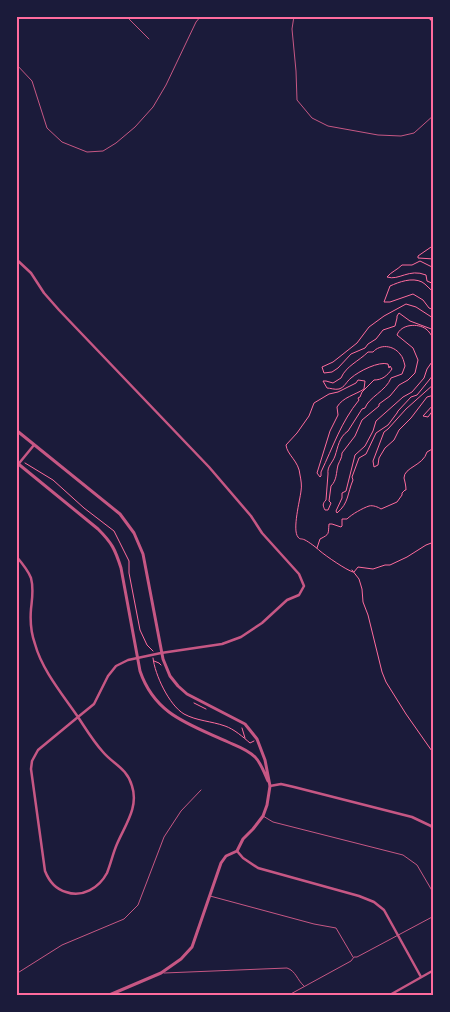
<svg xmlns="http://www.w3.org/2000/svg" width="450" height="1012" viewBox="0 0 450 1012" font-family="'Open Sans',sans-serif">
  <rect width="100%" height="100%" fill="#1b1b3a"/>
  <g fill="none" stroke-linecap="round" stroke-linejoin="round">
    <path stroke="#ff6b9d" stroke-width="1" d="M 434,245 L 418,256 L 418,258 L 434,259
      M 434,268 L 420,261 L 412,265 L 402,265 C 397,270 391,272 387,277 C 399,281 409,268 426,275 L 427,281 L 434,284
      M 434,292 C 430,290 426,284 422,282 C 412,277 399,282 390,286 L 384,302 L 390,302 L 413,294 L 423,300 L 429,308 L 434,310
      M 434,323 L 433,318 L 416,307 L 406,304 L 384,316 L 369,327 L 357,343 L 333,362 L 322,367 L 324,373 L 332,372 L 338,368 L 351,354 L 365,348 L 368,344 L 376,339 L 383,330 L 395,326 L 397,318 L 397,316 L 399,313 L 410,321 L 434,330
      M 434,359 L 427,369 L 424,378 L 412,392 L 403,397 L 376,421 L 373,431 L 365,446 L 355,455 L 346,491 L 342,493 L 342,498 L 336,511 L 337,513 C 349,503 347,494 353,480 L 352,477 L 359,458 L 366,454 L 376,433 L 388,425 L 397,413 L 398,411 L 411,397 L 417,395 L 434,374
      M 434,384 L 406,409 L 388,429 L 384,432 L 373,461 L 374,467 L 378,465 L 379,458 L 385,448 L 394,440 L 399,430 L 411,418 L 427,397 L 434,395
      M 434,404 L 423,416 L 428,417 L 434,409
      M 25,463 L 53,480 L 84,508 L 114,531 L 129,561 L 129,573 L 140,630 L 147,645 L 153,651
      M 317,548 L 320,539 C 330,534 328,534 329,524 L 332,524 L 341,527 L 342,526 L 342,519 L 347,519 C 352,514 363,508 369,506 C 373,505 378,507 381,509 L 397,502 L 402,495 L 402,493 L 405,490 L 406,490 C 406,486 405,482 404,478 C 404,467 423,466 427,452 L 434,448
      M 352,570 L 359,579 L 362,589 L 363,602 L 368,615 L 382,672 L 386,682 L 406,714 L 434,754
      M 353,572 C 346,570 326,556 320,551 C 317,548 309,542 305,540 C 301,538 300,540 298,537 C 292,530 300,500 301,491 C 302,486 301,480 300,475 C 299,461 287,455 286,445 L 297,433 L 309,416 L 314,403 L 329,394 L 338,392 L 356,383 L 358,380 L 365,381 L 364,389 C 355,395 343,397 337,407 L 338,415 L 330,431 L 317,473 L 320,477 L 321,476 L 321,472 C 333,447 341,422 359,400 L 358,398 L 360,397 L 362,392 L 374,380 C 382,380 387,376 392,369 L 390,366 L 389,368 L 388,364 C 379,361 359,371 351,378 C 346,382 345,387 339,389 C 335,390 330,388 327,388 L 323,381 L 326,381 L 333,383 L 341,378 C 346,366 359,361 368,352 L 373,352 C 380,344 393,345 400,354 C 403,357 404,362 405,366 L 402,374 L 391,378 C 386,391 369,397 365,408 L 362,409 L 348,431 C 339,437 338,447 335,456 C 332,464 327,466 328,474 L 326,500 C 322,504 323,506 325,510 L 328,510 L 331,503 L 329,501 L 331,486 C 337,480 336,473 338,465 C 340,460 342,458 342,453 L 355,436 L 362,420 L 379,406 L 379,404 L 390,396 L 399,385 L 408,380 L 415,373 L 418,360 L 413,348 L 397,335 C 401,324 418,323 426,329 C 429,331 432,336 434,340
      M 354,572 L 358,567 L 373,569 L 385,565 L 390,565 L 407,557 L 426,545 L 434,542
      M 153,658 C 155,675 169,705 184,714 C 197,721 211,721 225,726 C 234,729 243,737 250,743 L 254,741
      M 154,661 L 159,663 L 161,665
      M 194,703 L 206,709
      M 242,728 L 245,738"/>
    <path stroke="#c65784" stroke-width="1" d="M 126,16 L 149,39
      M 294,16 L 292,29 L 296,71 L 297,100 L 312,118 L 328,126 L 378,135 L 401,136 L 414,133 L 434,115
      M 16,64 L 32,81 L 47,128 L 62,142 L 87,152 L 103,151 L 116,143 L 135,127 L 153,107 L 166,85 L 196,22 L 201,16
      M 263,816 L 273,822 L 403,855 L 417,865 L 434,894
      M 210,896 L 314,924 L 336,928 L 353,957
      M 164,973 L 287,968 C 296,971 297,980 304,986
      M 16,974 L 62,945 L 124,919 L 138,905 L 164,837 L 181,811 L 201,790
      M 287,996 L 351,961 L 354,957 L 357,957 L 434,916"/>
    <path stroke="#c65784" stroke-width="2.5" d="M 16,259 L 31,273 L 44,293 L 59,310 L 209,467 L 251,516 L 262,533 L 299,574 L 304,586 L 299,595 L 287,600 L 262,623 L 241,637 L 222,644 L 161,653 L 128,660 L 116,666 L 108,676 L 94,704 L 78,717 C 63,695 42,670 35,644 C 31,633 30,621 31,609 C 32,599 34,589 31,578 C 28,570 22,563 16,556
      M 16,467 L 34,445
      M 78,717 C 86,729 93,741 103,752 C 113,764 127,768 132,786 C 139,807 125,825 117,844 C 113,853 111,863 107,873 C 99,888 82,898 66,892 C 55,889 49,881 45,871 L 31,769 L 32,761 L 38,750 Z
      M 270,786 L 281,784 L 294,787 L 412,817 L 431,826 L 434,829
      M 237,851 L 243,858 L 258,868 L 359,896 L 374,902 L 384,910 L 421,977
      M 388,996 L 434,970"/>
    <path stroke="#c65784" stroke-width="3" d="M 16,430 L 120,514 L 134,533 L 143,554 L 163,659 L 170,676 L 178,686 L 187,694 L 245,724 L 257,739 L 265,760 L 270,786 L 267,805 L 263,816 L 253,829 L 243,839 L 237,851 L 226,856 L 221,863 L 192,947 L 181,959 L 161,973 L 107,996
      M 16,462 L 98,529 C 112,543 115,549 121,568 L 140,671 C 155,715 189,724 228,742 C 237,746 247,749 255,757 C 261,763 264,772 268,781"/>
    <path stroke="#ff6b9d" stroke-width="4" d="M 429,16 L 434,21"/>
  </g>
  <rect width="450" height="1012" fill="none" stroke="#1b1b3a" stroke-width="35"/>
  <rect x="18" y="18" width="414" height="976" fill="none" stroke="#ff6b9d" stroke-width="2"/>
</svg>
